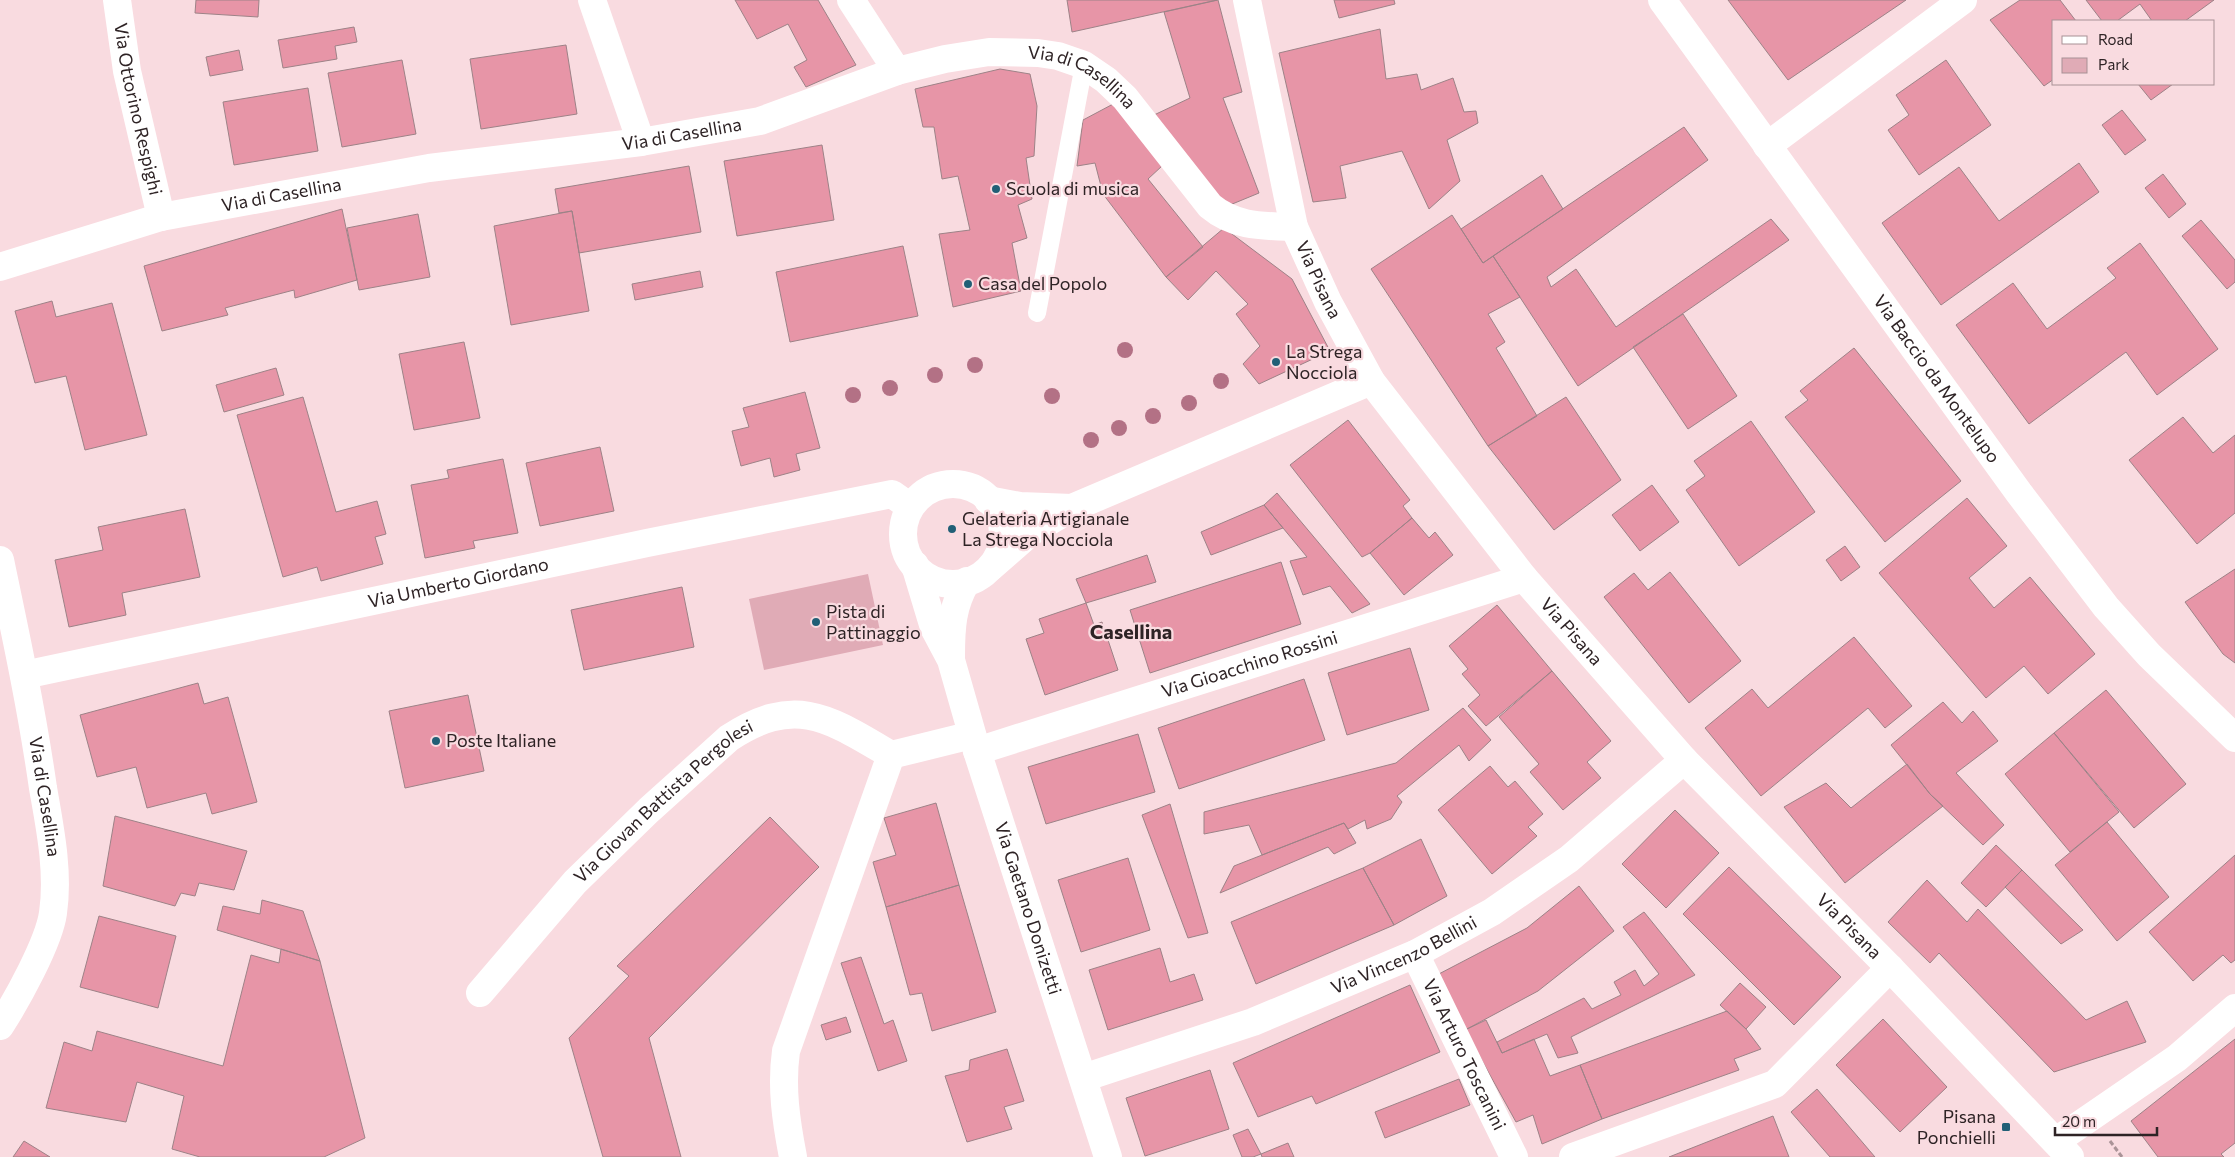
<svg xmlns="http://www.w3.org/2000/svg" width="2235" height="1157" viewBox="0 0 2235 1157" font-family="Commissioner,sans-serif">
  <rect width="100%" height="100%" fill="#f9dbe0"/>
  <path fill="#e0abb6" d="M 868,574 L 883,645 L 764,670 L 749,599 Z"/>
  <path fill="#e795a7" stroke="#9d8287" d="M 196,0 L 259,0 L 258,17 L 195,13 Z
    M 735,0 L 818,0 L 856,65 L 806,87 L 794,67 L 807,60 L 788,24 L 757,39 Z
    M 1067,0 L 1217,0 L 1072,32 Z
    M 1218,0 L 1242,92 L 1223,98 L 1259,193 L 1225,207 L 1154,115 L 1190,98 L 1164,12 Z
    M 1334,0 L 1394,0 L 1395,4 L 1339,18 Z
    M 1728,0 L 1906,0 L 1788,80 Z
    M 2020,0 L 2060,0 L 2076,21 L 2054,21 L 2054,79 L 2044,86 L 1990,20 Z
    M 2086,0 L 2214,0 L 2185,21 L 2152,21 L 2140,4 L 2117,21 L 2102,21 Z
    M 354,27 L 357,42 L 335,46 L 337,59 L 283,68 L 278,40 Z
    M 1380,29 L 1386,79 L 1417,74 L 1421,90 L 1453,78 L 1464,112 L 1476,111 L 1478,123 L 1447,140 L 1460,181 L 1429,209 L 1402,151 L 1340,166 L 1346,198 L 1313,202 L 1279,53 Z
    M 566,45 L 577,114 L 481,129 L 470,59 Z
    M 239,50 L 243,70 L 210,76 L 206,57 Z
    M 402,60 L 416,134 L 342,147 L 328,73 Z
    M 1946,60 L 1991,125 L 1919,175 L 1888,130 L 1909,115 L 1896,95 Z
    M 1000,69 L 1030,74 L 1037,106 L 1034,156 L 1026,158 L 1032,199 L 1018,205 L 1027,238 L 1012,243 L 1021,291 L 953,307 L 939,234 L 970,230 L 958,176 L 942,179 L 934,127 L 923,127 L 915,89 Z
    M 2138,84 L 2173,84 L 2151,100 Z
    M 308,88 L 318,151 L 234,165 L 223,102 Z
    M 1115,103 L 1162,166 L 1148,179 L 1203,247 L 1166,277 L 1103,194 L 1095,163 L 1077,166 L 1083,120 Z
    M 2122,110 L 2146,140 L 2125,155 L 2102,125 Z
    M 1684,127 L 1708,160 L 1547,277 L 1551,287 L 1576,269 L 1616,327 L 1771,219 L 1789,240 L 1578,386 L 1493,256 Z
    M 822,145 L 834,220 L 737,236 L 724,161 Z
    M 2079,163 L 2099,192 L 1941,305 L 1882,223 L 1959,167 L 1999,221 Z
    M 689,166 L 701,232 L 579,253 L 572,211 L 559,213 L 555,189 Z
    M 2163,174 L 2186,204 L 2169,218 L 2145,188 Z
    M 1542,175 L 1563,209 L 1483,263 L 1461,229 Z
    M 342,209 L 357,280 L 295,298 L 294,290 L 225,308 L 228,315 L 162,331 L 144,266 Z
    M 572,211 L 589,311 L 511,325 L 494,226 Z
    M 418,214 L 430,277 L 359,290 L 347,228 Z
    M 1452,215 L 1483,263 L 1493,256 L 1520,297 L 1488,314 L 1505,342 L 1496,348 L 1537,416 L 1488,446 L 1371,269 Z
    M 2201,220 L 2235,260 L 2235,282 L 2227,289 L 2182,236 Z
    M 1224,228 L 1292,279 L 1330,351 L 1259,384 L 1243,364 L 1260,346 L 1236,314 L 1248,304 L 1216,271 L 1188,300 L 1166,277 Z
    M 2140,243 L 2218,349 L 2157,395 L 2126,352 L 2029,424 L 1956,325 L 2013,283 L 2047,329 L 2116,278 L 2107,268 Z
    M 903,246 L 918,316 L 790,342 L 776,272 Z
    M 700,271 L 703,287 L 635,300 L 632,284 Z
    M 52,301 L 56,317 L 112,303 L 147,435 L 85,450 L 66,376 L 35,383 L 15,311 Z
    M 1683,314 L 1737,396 L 1688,429 L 1633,347 Z
    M 464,342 L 480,418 L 414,430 L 399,354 Z
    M 1854,348 L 1961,481 L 1885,542 L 1785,417 L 1808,400 L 1800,391 Z
    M 276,368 L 284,395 L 224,412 L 216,385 Z
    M 805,392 L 820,448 L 796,454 L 800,470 L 774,477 L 770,458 L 741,466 L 732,431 L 749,427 L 743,408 Z
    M 303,397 L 336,512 L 377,501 L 386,534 L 375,537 L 383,564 L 321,581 L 317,567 L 283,577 L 237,415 Z
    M 1566,397 L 1621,480 L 1554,530 L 1488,446 Z
    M 2183,417 L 2213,453 L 2235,435 L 2235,513 L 2197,544 L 2129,460 Z
    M 1348,420 L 1410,500 L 1403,506 L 1412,518 L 1370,553 L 1362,557 L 1290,465 Z
    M 1751,421 L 1815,512 L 1739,566 L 1686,490 L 1705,476 L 1694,461 Z
    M 600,447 L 614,511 L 540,526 L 526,463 Z
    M 503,459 L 518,533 L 473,541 L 475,548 L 425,558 L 411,485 L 449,478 L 447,470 Z
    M 1652,485 L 1679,522 L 1640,551 L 1612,515 Z
    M 1277,493 L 1370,604 L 1352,613 L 1330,586 L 1303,595 L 1290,561 L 1307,557 L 1264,505 Z
    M 1967,498 L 2007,546 L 1969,578 L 1994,608 L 2030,577 L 2095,654 L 2048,694 L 2024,666 L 1986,698 L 1879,573 Z
    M 1264,505 L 1283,528 L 1211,555 L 1201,532 Z
    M 185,509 L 200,577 L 122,593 L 126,615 L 69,627 L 55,560 L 103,550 L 98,527 Z
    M 1412,518 L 1429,538 L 1435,532 L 1453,555 L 1404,595 L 1370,553 Z
    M 1845,546 L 1860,567 L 1841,581 L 1826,560 Z
    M 1147,555 L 1156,582 L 1086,603 L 1076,579 Z
    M 1281,562 L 1301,624 L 1150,673 L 1130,610 Z
    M 2235,569 L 2235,663 L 2223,654 L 2185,602 Z
    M 1670,572 L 1741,661 L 1689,703 L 1604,597 L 1634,573 L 1648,590 Z
    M 682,587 L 694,647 L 584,670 L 571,610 Z
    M 1086,603 L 1094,625 L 1102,622 L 1118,670 L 1045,695 L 1026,639 L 1044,633 L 1039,619 Z
    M 1497,605 L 1552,671 L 1486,726 L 1468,706 L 1480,695 L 1462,674 L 1468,669 L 1449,646 Z
    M 1854,637 L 1912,706 L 1885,728 L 1868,708 L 1761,796 L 1705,728 L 1752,689 L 1768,708 Z
    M 1410,648 L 1429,710 L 1347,735 L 1328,673 Z
    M 1552,671 L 1611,741 L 1587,762 L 1601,778 L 1563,810 L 1530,772 L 1539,764 L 1499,717 Z
    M 1304,679 L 1325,740 L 1179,789 L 1158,728 Z
    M 198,683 L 204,704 L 228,697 L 257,802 L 212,814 L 206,793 L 147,808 L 136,767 L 97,777 L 80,715 Z
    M 2106,690 L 2186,784 L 2134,828 L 2054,733 Z
    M 468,695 L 484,771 L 405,788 L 389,711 Z
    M 1943,702 L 1962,723 L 1973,711 L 1998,741 L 1956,773 L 2004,825 L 1983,845 L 1930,794 L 1891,745 Z
    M 1463,708 L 1491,740 L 1469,761 L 1459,745 L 1397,796 L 1402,802 L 1391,819 L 1367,829 L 1365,820 L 1348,829 L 1344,823 L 1262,855 L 1249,825 L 1204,834 L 1204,812 L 1396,763 Z
    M 2054,733 L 2119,812 L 2070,852 L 2005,774 Z
    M 1138,734 L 1155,792 L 1046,824 L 1028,767 Z
    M 1907,764 L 1930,794 L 1943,806 L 1845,883 L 1784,807 L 1826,783 L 1851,808 Z
    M 1490,766 L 1508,787 L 1515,781 L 1543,814 L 1528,827 L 1537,836 L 1492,874 L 1438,810 Z
    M 936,803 L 959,885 L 886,907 L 873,862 L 896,855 L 884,818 Z
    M 1170,804 L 1208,933 L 1188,938 L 1142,815 Z
    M 1675,810 L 1719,853 L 1666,908 L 1622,864 Z
    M 115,816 L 247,851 L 234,890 L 199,883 L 195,896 L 181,893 L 175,906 L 103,886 Z
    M 770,817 L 819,867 L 649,1038 L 681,1157 L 603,1157 L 569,1038 L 629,976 L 617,966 Z
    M 2107,822 L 2169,897 L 2117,941 L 2055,865 Z
    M 1344,823 L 1356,843 L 1334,854 L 1328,847 L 1220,893 L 1234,866 Z
    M 1421,839 L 1447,896 L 1394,925 L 1363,868 Z
    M 1996,845 L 2022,870 L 1986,907 L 1961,883 Z
    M 2235,855 L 2235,960 L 2231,963 L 2223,955 L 2193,981 L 2149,932 Z
    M 1128,858 L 1150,930 L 1081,952 L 1058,880 Z
    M 1729,867 L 1841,977 L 1794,1025 L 1683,914 Z
    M 1363,868 L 1394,925 L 1256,984 L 1231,922 Z
    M 2022,870 L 2083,930 L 2061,944 L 2005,887 Z
    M 1927,880 L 1967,922 L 1978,909 L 2086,1020 L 2127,1001 L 2146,1042 L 2054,1072 L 1939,953 L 1930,963 L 1888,922 Z
    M 959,885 L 996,1012 L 932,1031 L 922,993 L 910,995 L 886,907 Z
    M 1579,886 L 1614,931 L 1538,991 L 1465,1030 L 1435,976 L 1527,928 Z
    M 262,900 L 303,911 L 320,961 L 217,930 L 223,906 L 260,914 Z
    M 1644,912 L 1695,975 L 1571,1037 L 1578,1053 L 1558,1058 L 1547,1034 L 1502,1053 L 1497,1042 L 1584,998 L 1592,1009 L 1621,995 L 1614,982 L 1635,970 L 1644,986 L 1659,974 L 1623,927 Z
    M 99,916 L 176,936 L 158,1008 L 80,987 Z
    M 1160,948 L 1170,982 L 1194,974 L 1203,1000 L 1108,1030 L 1089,970 Z
    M 281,949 L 320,961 L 365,1138 L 324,1157 L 200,1157 L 172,1149 L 184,1096 L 137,1082 L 126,1122 L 46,1108 L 64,1042 L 92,1051 L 97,1031 L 223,1066 L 251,955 L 279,963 Z
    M 861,957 L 884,1024 L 893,1020 L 907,1061 L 878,1071 L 841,963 Z
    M 1740,983 L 1766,1007 L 1746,1029 L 1720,1005 Z
    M 1410,985 L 1440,1052 L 1316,1104 L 1312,1096 L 1258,1117 L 1233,1063 Z
    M 1727,1011 L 1746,1029 L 1761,1049 L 1734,1059 L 1739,1070 L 1602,1119 L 1580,1065 Z
    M 846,1017 L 851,1032 L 826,1040 L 821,1025 Z
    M 1883,1019 L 1947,1087 L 1900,1132 L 1836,1065 Z
    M 1486,1020 L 1502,1053 L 1534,1039 L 1550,1076 L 1580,1065 L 1602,1119 L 1542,1144 L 1533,1115 L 1516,1122 L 1465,1030 Z
    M 2235,1039 L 2235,1143 L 2221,1154 L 2224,1157 L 2158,1157 L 2131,1121 Z
    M 1007,1049 L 1024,1101 L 1004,1107 L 1012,1129 L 967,1142 L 945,1076 L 969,1070 L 970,1060 Z
    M 1210,1070 L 1229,1129 L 1145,1156 L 1126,1098 Z
    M 1459,1079 L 1470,1105 L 1385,1138 L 1375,1112 Z
    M 1817,1089 L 1875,1157 L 1830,1157 L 1791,1112 Z
    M 1773,1116 L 1789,1157 L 1669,1157 Z
    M 1248,1129 L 1261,1154 L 1253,1157 L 1242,1157 L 1233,1135 Z
    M 24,1141 L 50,1157 L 13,1157 Z
    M 1288,1143 L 1294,1157 L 1262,1157 L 1261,1154 Z"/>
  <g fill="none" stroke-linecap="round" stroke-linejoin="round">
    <path stroke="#aa9397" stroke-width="3" stroke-dasharray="5 2.5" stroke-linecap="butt" d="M 2110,1141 L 2122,1157"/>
    <path stroke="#fff" stroke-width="18" d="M 1037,313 L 1084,65"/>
    <g stroke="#fff" stroke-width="28">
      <path id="s1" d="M 117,0 L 127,71 L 161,217"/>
      <path d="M 592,0 L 641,142"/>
      <path d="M 851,0 L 897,71"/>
      <path id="s2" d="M 1247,0 L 1294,227 L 1328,302 L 1371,381 L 1524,578 L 1684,760 L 1890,968 L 2070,1157"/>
      <path d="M 1767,146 L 1963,0"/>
      <path id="s3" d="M 0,267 L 161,217 L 429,168 L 641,142 L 760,121 L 897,71 L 945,59 L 989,52 L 1038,53 L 1058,56 L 1084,65 L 1106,80 L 1125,98 L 1210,206 C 1235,227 1263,226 1294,227"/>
      <circle cx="953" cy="534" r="50"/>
      <path d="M 988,500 L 1020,506 L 1072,508"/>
      <path id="s4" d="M 0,560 C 16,636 32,711 43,788 C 50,828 59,872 53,913 C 49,942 17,1000 0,1026"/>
      <path id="s5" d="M 915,565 L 934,628 L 951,660 L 977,751 L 1108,1157"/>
      <path d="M 991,567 L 1031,532 L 1072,508 L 1371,381"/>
      <path d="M 951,656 C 951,628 952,605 967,581"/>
      <path id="s6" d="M 24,675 L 647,543 L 892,494 L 909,506"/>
      <path id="s7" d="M 977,751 L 1524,578"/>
      <path id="s8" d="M 1415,954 L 1514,1157"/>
      <path id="s9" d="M 480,993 L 575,882 L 649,810 L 729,738 C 796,694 830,719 891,755"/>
      <path id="s10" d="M 1083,1078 L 1253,1022 L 1415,954 L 1492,912 L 1569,859 L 1684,760"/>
      <path d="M 2056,1141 L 2177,1058 L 2235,1008"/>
      <path d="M 793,1157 C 786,1121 781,1087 786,1051 L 891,755 L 972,735"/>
      <path d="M 1573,1157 L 1775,1084 L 1890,968"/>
    </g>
    <path stroke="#fff" stroke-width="28" id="s11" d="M 1662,0 L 2019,493 L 2106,607 L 2149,655 L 2235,738"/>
  </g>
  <g fill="#b37185">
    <circle cx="1125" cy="350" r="8"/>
    <circle cx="975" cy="365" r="8"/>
    <circle cx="935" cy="375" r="8"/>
    <circle cx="1221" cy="381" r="8"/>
    <circle cx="890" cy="388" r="8"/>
    <circle cx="853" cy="395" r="8"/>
    <circle cx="1052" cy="396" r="8"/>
    <circle cx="1189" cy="403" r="8"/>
    <circle cx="1153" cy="416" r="8"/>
    <circle cx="1119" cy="428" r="8"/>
    <circle cx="1091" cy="440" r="8"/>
  </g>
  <g fill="#215f76" stroke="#f9dbe0" stroke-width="2">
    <circle cx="996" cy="189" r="5"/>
    <circle cx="968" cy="284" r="5"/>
    <circle cx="1276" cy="362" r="5"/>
    <circle cx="952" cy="529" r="5"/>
    <circle cx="816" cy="622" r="5"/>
    <circle cx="436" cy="741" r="5"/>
    <rect x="2001" y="1122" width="10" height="10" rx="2.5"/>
  </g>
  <g text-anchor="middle" stroke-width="4.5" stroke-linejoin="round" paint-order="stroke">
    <g font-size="18" fill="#2e2325" stroke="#f9dbe0">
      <text dy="6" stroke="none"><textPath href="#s3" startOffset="1115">Via di Casellina</textPath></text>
      <text dy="6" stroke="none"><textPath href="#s1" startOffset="111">Via Ottorino Respighi</textPath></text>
      <text dy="6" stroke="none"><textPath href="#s3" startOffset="696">Via di Casellina</textPath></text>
      <text dy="6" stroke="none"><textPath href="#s3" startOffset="291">Via di Casellina</textPath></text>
      <text dy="6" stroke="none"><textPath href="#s2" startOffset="290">Via Pisana</textPath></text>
      <text dy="6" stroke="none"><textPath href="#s11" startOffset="468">Via Baccio da Montelupo</textPath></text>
      <text dy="6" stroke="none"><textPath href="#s6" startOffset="444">Via Umberto Giordano</textPath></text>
      <text dy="6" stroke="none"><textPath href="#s2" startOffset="725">Via Pisana</textPath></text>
      <text dy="6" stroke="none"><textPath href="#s7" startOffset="286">Via Gioacchino Rossini</textPath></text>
      <text dy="6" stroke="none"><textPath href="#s4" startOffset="241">Via di Casellina</textPath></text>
      <text dy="6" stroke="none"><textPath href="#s9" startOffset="266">Via Giovan Battista Pergolesi</textPath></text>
      <text dy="6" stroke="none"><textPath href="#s5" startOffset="362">Via Gaetano Donizetti</textPath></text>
      <text dy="6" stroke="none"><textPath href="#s2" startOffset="1130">Via Pisana</textPath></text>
      <text dy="6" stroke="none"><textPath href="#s10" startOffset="344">Via Vincenzo Bellini</textPath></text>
      <text dy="6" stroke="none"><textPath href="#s8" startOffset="112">Via Arturo Toscanini</textPath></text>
    </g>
    <g font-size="18" fill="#2e2325" stroke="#f9dbe0" text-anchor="start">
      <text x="1006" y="195">Scuola di musica</text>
      <text x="978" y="290">Casa del Popolo</text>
      <text x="1286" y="358">La Strega<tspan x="1286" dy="21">Nocciola</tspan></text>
      <text x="962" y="525">Gelateria Artigianale<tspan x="962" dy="21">La Strega Nocciola</tspan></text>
      <text x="826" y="618">Pista di<tspan x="826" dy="21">Pattinaggio</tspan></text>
      <text x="446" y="747">Poste Italiane</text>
      <text x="1996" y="1123" text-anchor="end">Pisana<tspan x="1996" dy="21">Ponchielli</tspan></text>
    </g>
    <g font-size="20" font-weight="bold" fill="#2e2325" stroke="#f9dbe0">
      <text x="1131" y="639">Casellina</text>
    </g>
  </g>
  <rect x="2052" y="20" width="162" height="65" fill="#f9dbe0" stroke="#a89195"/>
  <rect x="2062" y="36" width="25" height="8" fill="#ffffff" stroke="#a89195"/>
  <text x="2098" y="45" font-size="15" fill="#2e2325">Road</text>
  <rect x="2062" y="58" width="25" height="15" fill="#e0abb6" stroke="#a89195"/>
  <text x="2098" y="70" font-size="15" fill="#2e2325">Park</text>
  <path d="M2055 1127v8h102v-8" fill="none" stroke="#2e2325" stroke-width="2.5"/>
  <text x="2062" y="1127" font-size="15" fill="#2e2325" stroke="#f9dbe0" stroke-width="4" paint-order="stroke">20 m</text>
</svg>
